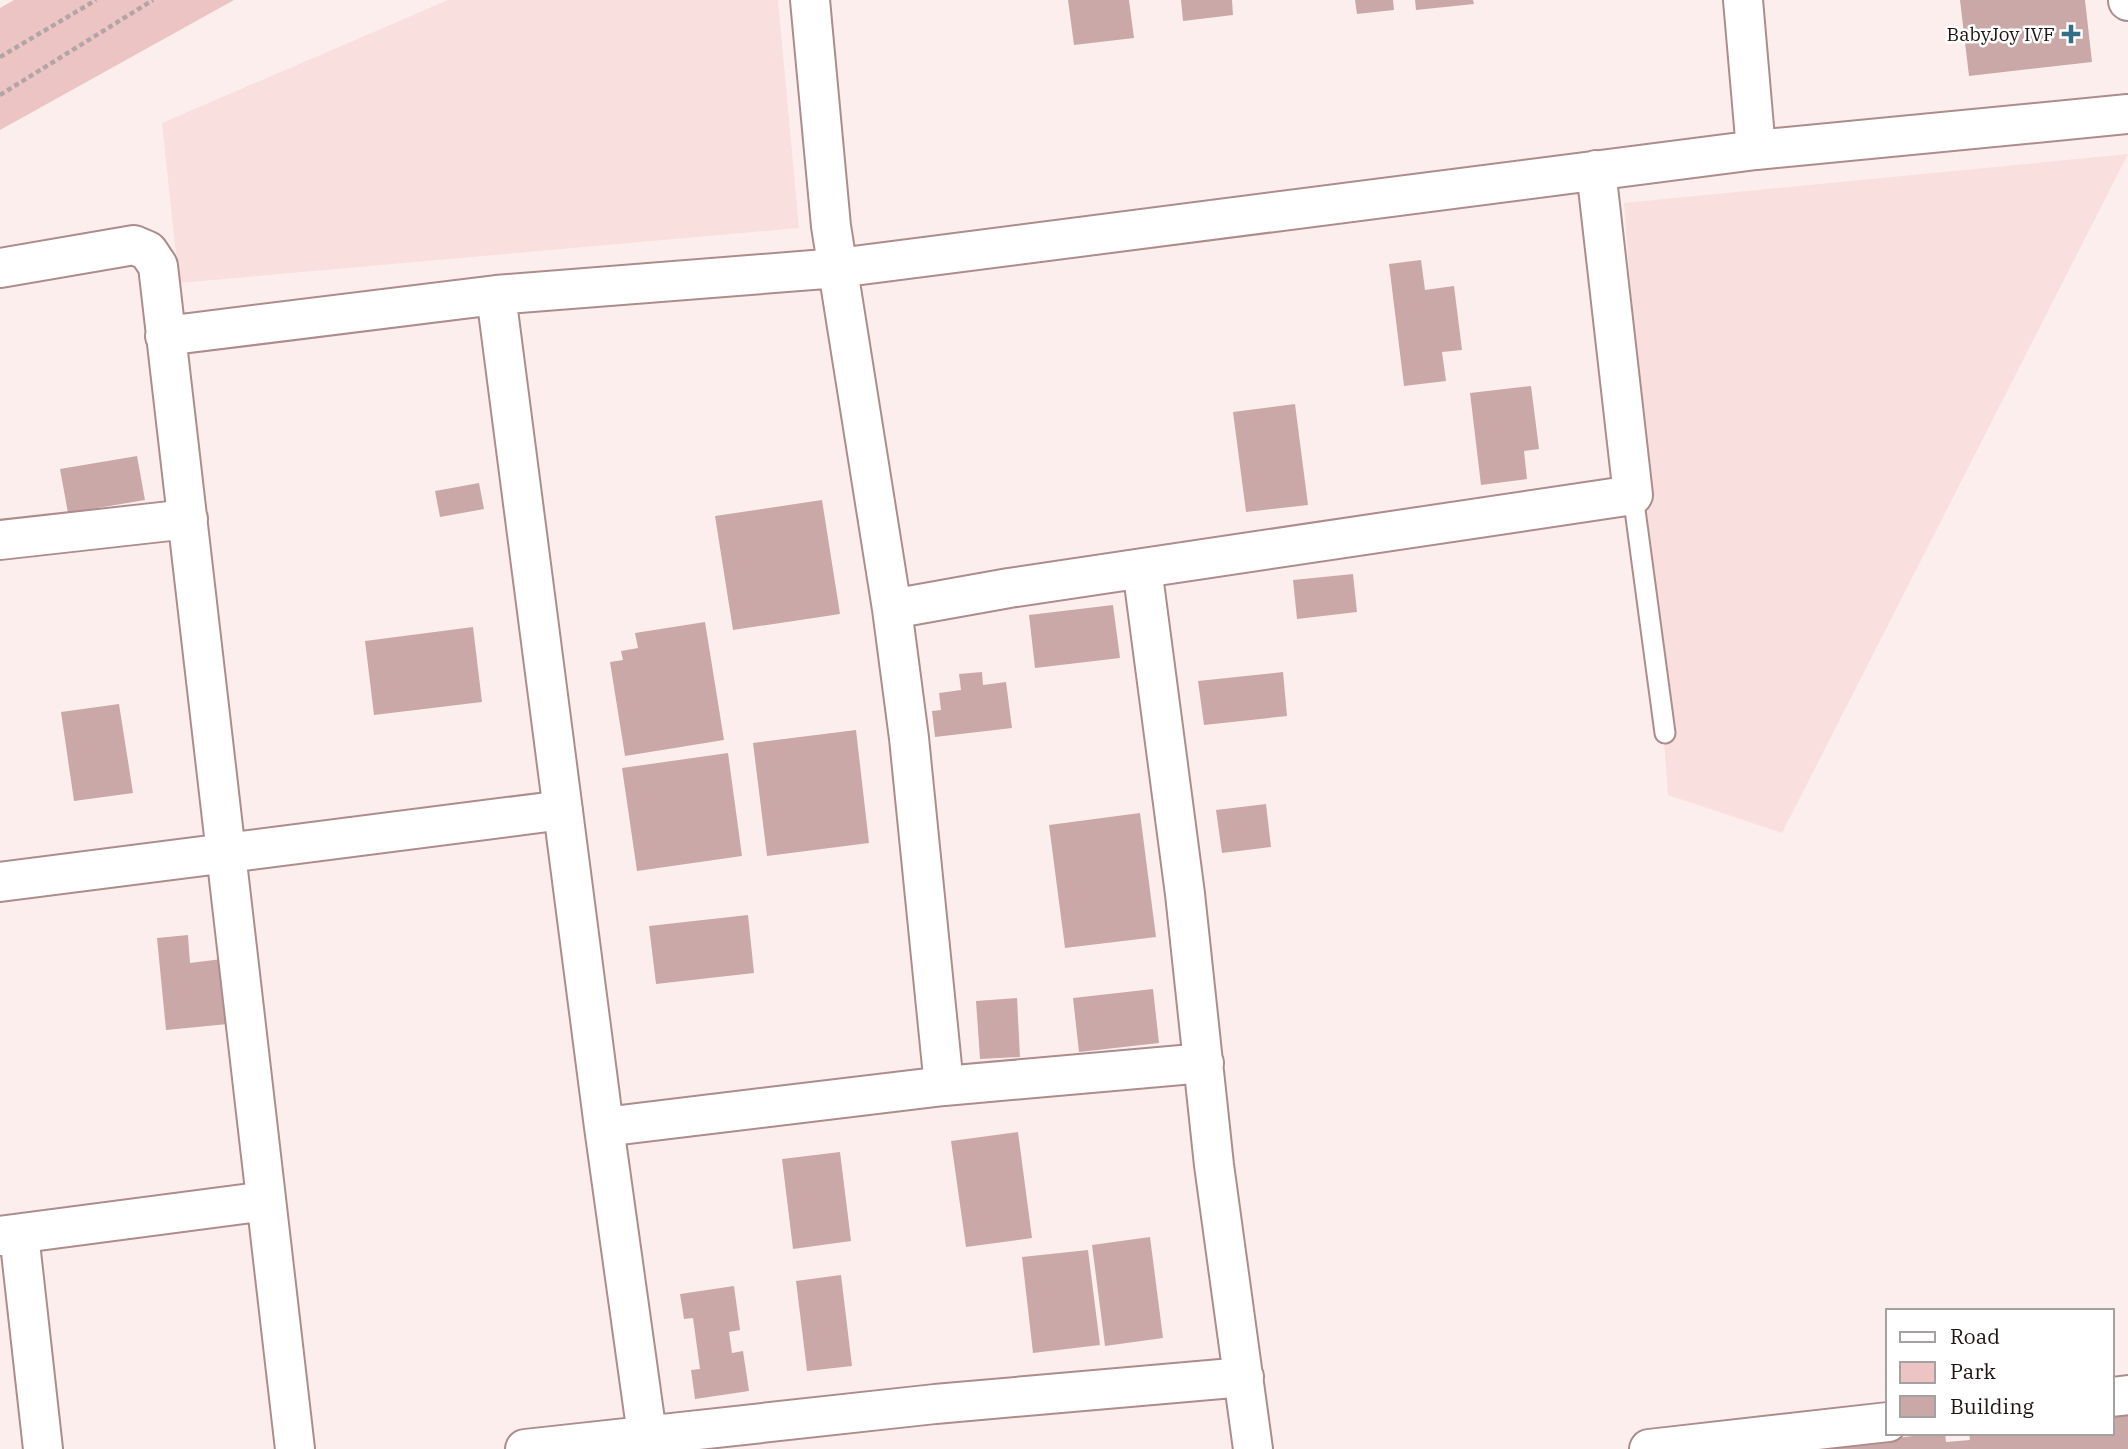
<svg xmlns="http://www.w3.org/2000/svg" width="2128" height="1449" viewBox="0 0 2128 1449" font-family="'IBM Plex Serif',serif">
  <rect width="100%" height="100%" fill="#fdeeee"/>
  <path fill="#f9dfde" d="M 448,0 L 778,0 L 799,228 L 179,283 L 162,123 Z
    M 2128,154 L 1782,833 L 1668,795 L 1624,203 Z"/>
  <path fill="#ecc4c3" d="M 14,0 L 234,0 L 0,130 L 0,8 Z"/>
  <path fill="#caa8a8" d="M 1068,0 L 1129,0 L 1134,38 L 1074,45 Z
    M 1181,0 L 1232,0 L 1233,15 L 1183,21 Z
    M 1355,0 L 1393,0 L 1394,10 L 1357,14 Z
    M 1415,0 L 1473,0 L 1474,4 L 1416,10 Z
    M 1960,0 L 2085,0 L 2092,62 L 1969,76 Z
    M 1421,260 L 1425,290 L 1454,286 L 1462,350 L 1442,352 L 1446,381 L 1404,386 L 1389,264 Z
    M 1531,386 L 1539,449 L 1524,451 L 1527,479 L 1481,485 L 1470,393 Z
    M 1295,404 L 1308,505 L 1246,512 L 1233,412 Z
    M 137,456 L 145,500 L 68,513 L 60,469 Z
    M 479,483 L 484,509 L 440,517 L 435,491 Z
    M 822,500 L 840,614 L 733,630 L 715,516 Z
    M 1353,574 L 1357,612 L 1297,619 L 1293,580 Z
    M 1113,605 L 1120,658 L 1035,668 L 1029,615 Z
    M 705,622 L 724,740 L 625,756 L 610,662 L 623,660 L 621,651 L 638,648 L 635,633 Z
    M 473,627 L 482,702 L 374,715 L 365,641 Z
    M 982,672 L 983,685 L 1006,682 L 1012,728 L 935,737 L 932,711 L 941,710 L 939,693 L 961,690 L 959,674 Z
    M 1283,672 L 1287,716 L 1204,725 L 1198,681 Z
    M 119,704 L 133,793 L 74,801 L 61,712 Z
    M 856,730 L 869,843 L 767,856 L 753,743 Z
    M 728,753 L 742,856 L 637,871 L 622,768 Z
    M 1266,804 L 1271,847 L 1222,853 L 1216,810 Z
    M 1140,813 L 1156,937 L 1065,948 L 1049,825 Z
    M 748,915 L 754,973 L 656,984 L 649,926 Z
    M 188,935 L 190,963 L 222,959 L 228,1024 L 166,1030 L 157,938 Z
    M 1153,989 L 1159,1043 L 1079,1052 L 1073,998 Z
    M 1017,998 L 1020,1057 L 980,1059 L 976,1001 Z
    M 1018,1132 L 1032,1238 L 966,1247 L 951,1141 Z
    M 840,1152 L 851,1241 L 793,1249 L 782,1159 Z
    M 1150,1237 L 1163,1338 L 1105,1346 L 1092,1245 Z
    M 1088,1250 L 1100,1345 L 1033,1353 L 1022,1257 Z
    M 841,1275 L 852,1366 L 807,1371 L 796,1281 Z
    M 734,1286 L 740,1330 L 729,1332 L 732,1353 L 743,1351 L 749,1391 L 695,1399 L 691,1370 L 700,1369 L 693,1318 L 684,1319 L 680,1294 Z
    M 2128,1410 L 2128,1449 L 1808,1449 L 1937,1433 L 1945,1433 L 1946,1442 L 1970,1440 L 1969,1433 L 2112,1433 L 2112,1411 Z"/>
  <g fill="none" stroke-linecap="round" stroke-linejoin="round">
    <g stroke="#ac8c8c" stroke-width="23">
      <path id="service" d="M 1633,495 L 1665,733"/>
    </g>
    <g stroke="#ac8c8c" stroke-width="42">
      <path id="minor" d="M 810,0 L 831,226 L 892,609 L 909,738 L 944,1086
        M 1743,0 L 1756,150
        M 0,268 L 134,245 L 148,251 L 158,266 L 295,1449
        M 496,295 L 604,1127 L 649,1449
        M 165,336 L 496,295 L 838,268 L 1756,150 L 2128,114
        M 0,540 L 188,519
        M 1142,568 L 1185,894 L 1214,1165 L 1253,1449
        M 892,609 L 1009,588 L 1633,495 L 1596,170
        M 0,882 L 563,810
        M 604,1127 L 944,1086 L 1204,1063
        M 19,1234 L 43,1449
        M 0,1236 L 266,1201
        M 2112,1397 L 2128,1395
        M 525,1449 L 935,1404 L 1244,1377
        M 1649,1449 L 1888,1422"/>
    </g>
    <g stroke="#ac8c8c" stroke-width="42">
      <path id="tertiary" d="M 2128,0 L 2128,1"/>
    </g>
    <path stroke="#b3a5a5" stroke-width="4.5" stroke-dasharray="5 3.5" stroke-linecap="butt" d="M 0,57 L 96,0
      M 0,95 L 153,0"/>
    <use href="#service" stroke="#fff" stroke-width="19"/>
    <use href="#minor" stroke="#fff" stroke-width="38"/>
    <use href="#tertiary" stroke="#fff" stroke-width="38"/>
  </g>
  <path fill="#336d86" stroke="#fff" stroke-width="2.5" d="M2067.5 23.5h7v7h7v7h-7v7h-7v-7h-7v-7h7z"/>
  <g text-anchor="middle" stroke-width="5" stroke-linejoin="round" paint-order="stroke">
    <g font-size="19" fill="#201414" stroke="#fff" text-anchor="end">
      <text x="2055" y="41">BabyJoy IVF</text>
    </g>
  </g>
  <rect x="1886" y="1309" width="228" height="126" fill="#ffffff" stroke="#a6a1a1" stroke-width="2"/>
  <rect x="1900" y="1332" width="35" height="10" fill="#ffffff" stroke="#a6a1a1" stroke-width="2"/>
  <text x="1950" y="1344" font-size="21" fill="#201414">Road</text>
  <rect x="1900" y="1362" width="35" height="21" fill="#ecc4c3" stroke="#a6a1a1" stroke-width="2"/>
  <text x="1950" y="1379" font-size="21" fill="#201414">Park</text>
  <rect x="1900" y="1396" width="35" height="21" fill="#caa8a8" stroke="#a6a1a1" stroke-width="2"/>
  <text x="1950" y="1414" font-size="21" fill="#201414">Building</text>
</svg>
